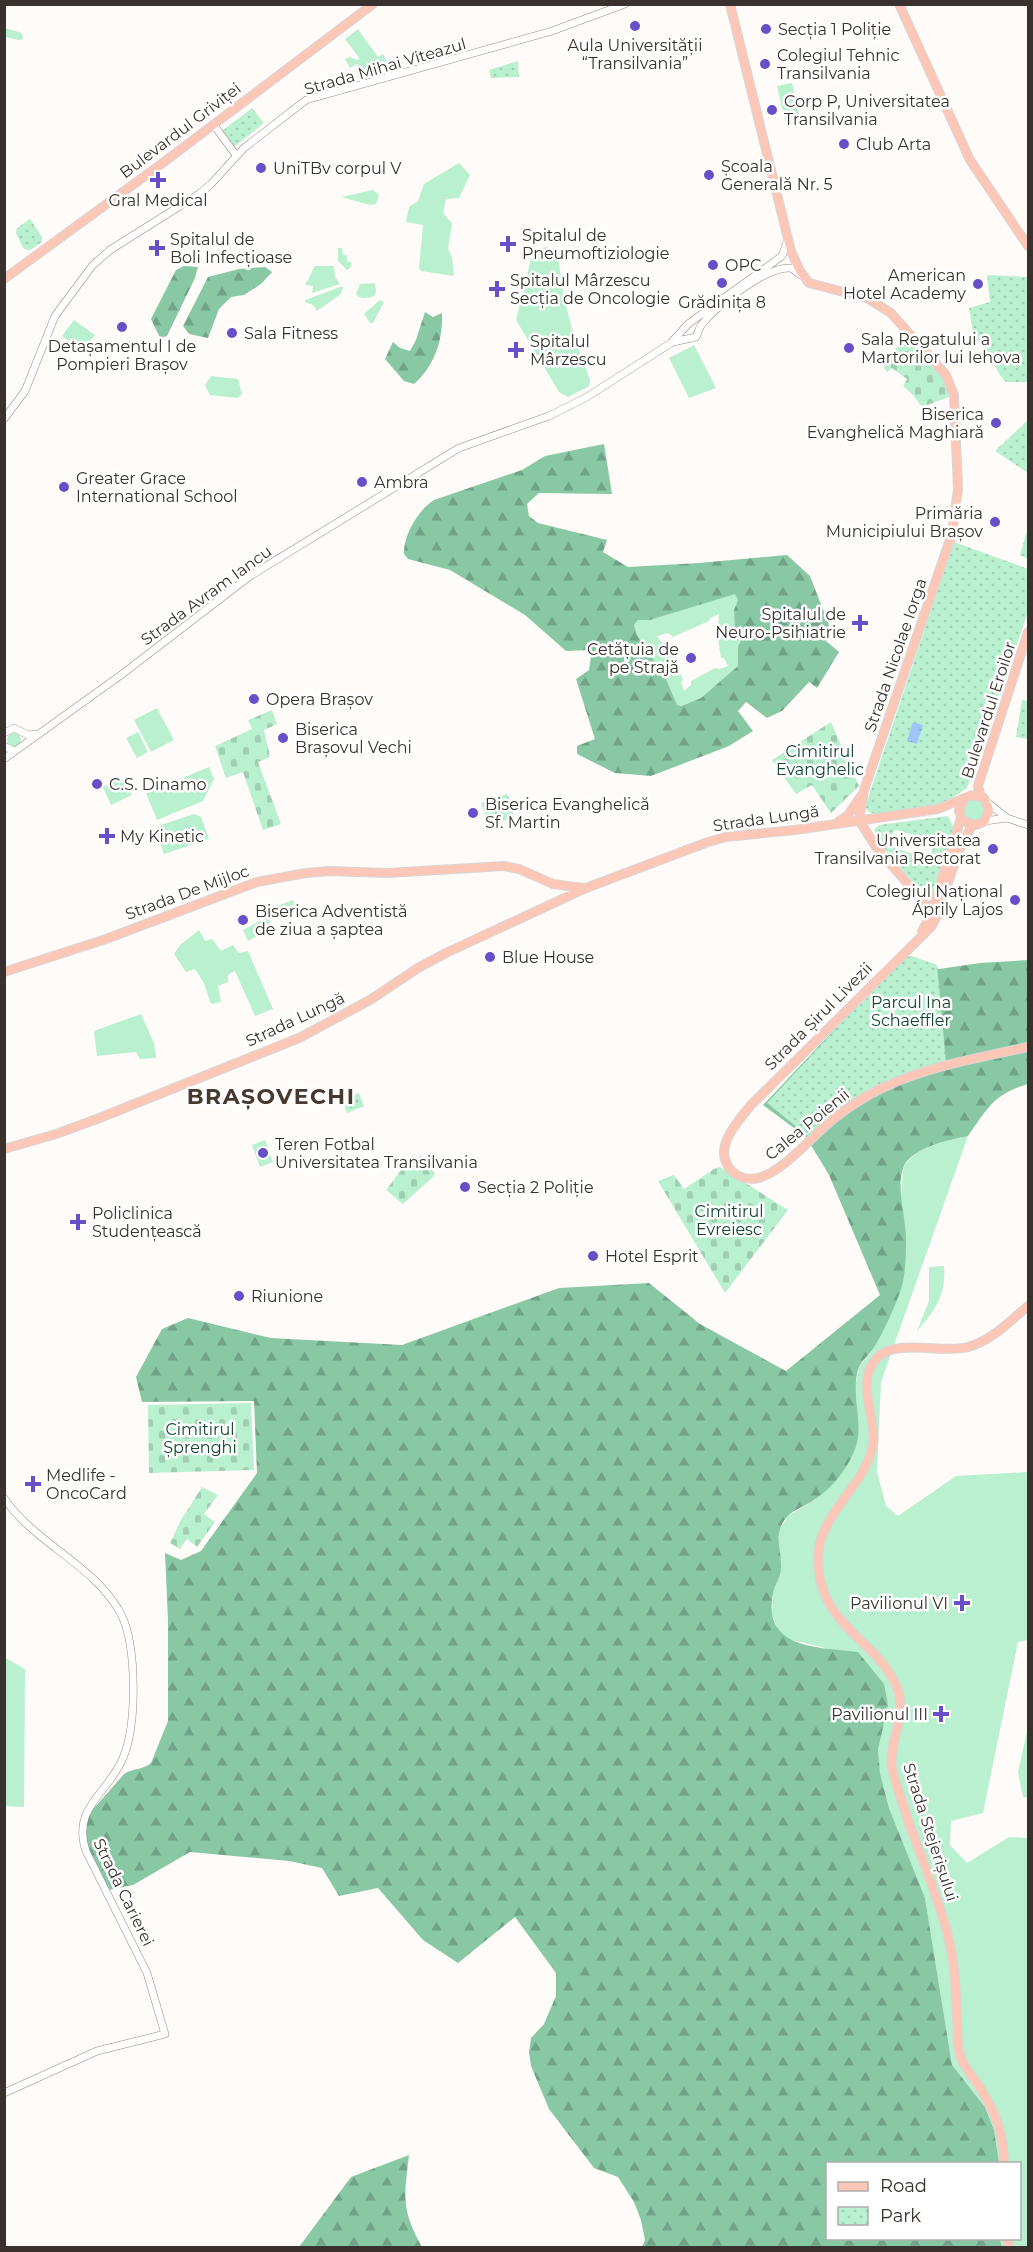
<svg xmlns="http://www.w3.org/2000/svg" width="1033" height="2252" viewBox="0 0 1033 2252" font-family="Montserrat,sans-serif">
  <defs>
    <pattern id="forest-firs" width="22" height="20" patternUnits="userSpaceOnUse" patternTransform="scale(1.5)"><rect width="22" height="20" fill="#88c8a5"/><path d="M5 1l3.5 6h-7zM16 11l3.5 6h-7z" fill="#70a387"/></pattern>
    <pattern id="cemetery-stones" width="16" height="16" patternUnits="userSpaceOnUse" patternTransform="scale(1.5)"><rect width="16" height="16" fill="#b8f0d0"/><path d="M2 7V4a2 2 0 0 1 4 0v3zM10 15v-3a2 2 0 0 1 4 0v3z" fill="#9fceb3"/></pattern>
    <pattern id="park-dots" width="8" height="8" patternUnits="userSpaceOnUse" patternTransform="scale(1.5)"><rect width="8" height="8" fill="#b8f0d0"/><path d="M2 2h.1M6 6h.1" fill="none" stroke="#9fceb3" stroke-width="1.8" stroke-linecap="round"/></pattern>
    <pattern id="water-ripples" width="26" height="14" patternUnits="userSpaceOnUse" patternTransform="scale(1.5)"><rect width="26" height="14" fill="#9fc5f8"/><path d="M2 4q2-2 4 0t4 0M15 11q2-2 4 0t4 0" fill="none" stroke="#83a1c9"/></pattern>
  </defs>
  <rect width="100%" height="100%" fill="#fffbf8"/>
  <path fill="#b8f0d0" fill-rule="evenodd" d="M 5,28 L 22,33 L 23,39 L 19,40 L 5,37 Z
    M 358,29 L 378,57 L 383,54 L 388,64 L 378,66 L 378,75 L 362,80 L 357,76 L 363,72 L 357,64 L 350,68 L 345,59 L 349,57 L 357,60 L 360,59 L 345,39 Z
    M 792,83 L 801,122 L 786,125 L 777,86 Z
    M 459,163 L 470,175 L 459,198 L 446,199 L 443,213 L 452,223 L 448,249 L 452,257 L 454,276 L 421,271 L 419,267 L 423,225 L 406,222 L 409,207 L 418,201 L 424,184 Z
    M 373,190 L 379,195 L 376,204 L 370,205 L 341,197 Z
    M 545,247 L 557,249 L 564,298 L 575,340 L 590,380 L 589,386 L 568,397 L 559,392 L 516,320 L 531,259 Z
    M 338,248 L 342,248 L 343,255 L 347,255 L 347,262 L 351,262 L 351,267 L 347,270 L 338,261 Z
    M 315,266 L 334,266 L 335,277 L 340,284 L 312,293 L 313,286 L 305,285 Z
    M 375,283 L 376,292 L 374,296 C 367,298 361,300 356,294 L 360,284 Z
    M 340,287 L 343,287 L 341,294 L 317,311 L 313,305 L 305,302 L 305,300 Z
    M 380,300 L 384,302 L 373,323 L 370,323 L 364,314 Z
    M 74,320 L 95,335 L 83,351 L 62,336 Z
    M 694,345 L 716,388 L 689,398 L 669,358 Z
    M 211,376 L 238,379 L 242,394 L 238,398 L 210,395 L 205,385 Z
    M 736,593 L 738,600 L 734,615 L 744,635 L 738,646 L 738,667 L 701,698 L 680,706 L 677,705 L 637,635 L 634,625 L 638,620 L 650,620 ZM 719,614 L 718,625 L 716,626 L 721,658 L 724,658 L 728,666 L 720,669 L 715,668 L 691,681 L 691,685 L 684,691 L 681,682 L 683,680 L 669,646 L 665,647 L 657,636 L 668,633 L 673,637 L 709,621 L 710,618 Z
    M 157,708 L 174,740 L 151,752 L 134,720 Z
    M 138,732 L 148,752 L 137,758 L 126,738 Z
    M7 740a7 7 0 1 1 14 0a7 7 0 1 1-14 0Z
    M 209,767 L 214,779 L 203,801 L 157,820 L 146,793 Z
    M 124,778 L 132,795 L 111,805 L 103,787 Z
    M963 810a11 11 0 1 1 22 0a11 11 0 1 1-22 0Z
    M 194,814 L 201,817 L 209,839 L 164,854 L 157,833 L 161,825 Z
    M 293,900 L 297,910 L 281,916 L 277,906 Z
    M 267,917 L 273,927 L 248,941 L 243,930 Z
    M 199,930 L 205,941 L 212,939 L 221,951 L 233,945 L 239,953 L 248,951 L 273,1009 L 255,1016 L 235,971 L 228,975 L 228,982 L 218,986 L 221,1002 L 211,1004 L 204,983 L 195,969 L 186,972 L 174,954 L 180,945 Z
    M 141,1014 L 154,1043 L 156,1058 L 140,1059 L 136,1052 L 97,1056 L 94,1031 Z
    M 968,1136 L 881,1382 L 877,1472 L 886,1506 L 898,1516 L 956,1476 L 1028,1472 L 1028,1640 L 1018,1642 L 983,1813 L 951,1821 L 950,1845 L 967,1863 L 1009,1837 L 1028,1838 L 1028,2247 L 1002,2247 L 1000,2239 L 1020,2238 L 1020,2164 L 999,2163 L 994,2130 L 985,2107 L 952,2065 L 925,1898 L 889,1808 L 880,1773 L 878,1749 L 881,1729 L 825,1648 L 788,1639 L 779,1632 L 772,1614 L 773,1594 L 781,1569 L 778,1532 L 788,1516 L 815,1500 L 857,1408 L 855,1387 L 860,1365 L 872,1351 L 893,1310 L 903,1168 C 917,1145 944,1142 968,1136 Z
    M 265,1140 L 273,1162 L 260,1167 L 252,1145 Z
    M 944,1266 C 946,1296 936,1309 917,1331 L 929,1301 L 929,1267 Z
    M 4,1657 L 25,1669 L 24,1807 L 5,1806 Z
    M 1028,1727 L 1028,1798 L 1023,1797 L 1018,1772 Z"/>
  <path fill="url(#forest-firs)" fill-rule="evenodd" d="M 184,266 L 198,267 L 195,278 L 167,336 L 160,338 L 151,319 L 176,270 Z
    M 265,267 L 272,272 L 261,284 L 244,295 L 231,297 L 219,309 L 208,338 L 189,334 L 183,326 L 208,277 L 239,269 Z
    M 425,312 L 433,317 L 442,313 C 443,340 435,365 414,384 L 404,381 L 385,359 L 393,342 L 400,348 L 410,351 L 416,340 Z
    M 604,444 L 612,494 L 539,493 L 527,504 L 529,516 L 538,523 L 607,540 L 603,552 L 628,567 L 699,563 L 787,555 L 810,576 L 829,625 L 826,641 L 839,652 L 817,688 L 809,682 L 782,711 L 767,718 L 746,702 L 738,711 L 753,731 L 729,746 L 651,776 L 615,773 L 577,754 L 577,746 L 595,739 L 576,679 L 589,670 L 592,650 L 566,651 L 525,615 L 450,570 L 408,559 L 404,554 C 403,536 418,510 434,500 L 522,470 L 545,456 ZM 735,594 L 738,600 L 734,610 L 735,627 L 744,635 L 738,646 L 738,666 L 701,698 L 681,706 L 677,705 L 665,677 L 637,635 L 634,625 L 638,620 L 650,620 Z
    M 911,957 L 939,969 L 980,963 L 1028,960 L 1028,1084 C 994,1094 988,1108 968,1136 C 947,1141 926,1144 909,1159 C 892,1174 906,1217 906,1238 C 906,1254 906,1276 900,1292 C 893,1311 884,1331 873,1349 C 869,1355 862,1360 859,1367 C 849,1395 866,1424 854,1452 C 845,1472 832,1488 814,1500 C 806,1506 794,1509 787,1517 C 772,1534 782,1549 781,1568 C 781,1577 774,1586 773,1594 C 762,1650 820,1647 858,1652 L 884,1684 L 888,1705 L 878,1749 L 880,1773 L 889,1808 L 925,1898 L 952,2065 L 985,2107 L 994,2130 L 999,2162 L 828,2164 L 828,2238 L 1000,2239 L 1002,2247 L 642,2247 L 645,2240 L 641,2220 L 634,2202 L 618,2177 L 594,2168 L 549,2109 L 531,2066 L 529,2052 L 531,2038 L 544,2024 L 556,1996 L 556,1973 L 515,1917 L 458,1963 L 423,1940 L 378,1888 L 339,1896 L 322,1868 L 289,1861 L 190,1852 L 133,1885 L 109,1890 C 96,1868 79,1840 89,1814 L 124,1774 C 133,1768 143,1770 151,1763 L 168,1721 L 168,1621 L 165,1553 L 181,1560 L 201,1551 L 257,1473 L 254,1401 L 142,1402 L 136,1377 L 162,1329 L 188,1318 L 271,1338 L 402,1345 L 559,1288 L 649,1283 L 700,1324 L 786,1371 L 880,1295 L 829,1175 L 806,1137 L 763,1105 L 834,1030 Z
    M 409,2155 C 404,2198 401,2209 422,2247 L 299,2247 L 351,2177 Z"/>
  <path fill="url(#cemetery-stones)" d="M 909,338 C 923,355 947,374 949,397 L 922,407 L 913,395 L 903,386 L 907,379 L 892,368 L 887,372 L 884,368 L 888,355 Z
    M 272,710 L 277,724 L 264,730 L 270,757 L 258,762 L 281,824 L 263,830 L 243,772 L 226,778 L 215,746 L 252,729 L 248,720 Z
    M 831,722 L 859,786 L 831,813 L 812,785 L 796,794 L 772,760 Z
    M 507,794 L 515,812 L 491,831 L 481,803 Z
    M 421,1155 L 435,1173 L 433,1177 L 403,1204 L 386,1190 L 402,1169 Z
    M 720,1167 L 788,1210 L 725,1293 L 658,1181 L 674,1175 L 684,1189 L 714,1169 Z
    M 251,1403 L 254,1470 L 149,1473 L 148,1405 Z
    M 202,1487 L 218,1495 L 204,1514 L 215,1522 L 197,1547 L 187,1539 L 180,1549 L 170,1543 L 181,1520 Z"/>
  <path fill="url(#park-dots)" fill-rule="evenodd" d="M 518,61 L 519,77 L 491,78 L 489,70 Z
    M 252,108 L 264,123 L 234,147 L 222,131 Z
    M 30,219 L 42,237 L 42,242 L 30,250 L 24,249 L 16,234 L 17,228 Z
    M 1027,273 L 1028,273 L 1028,382 L 1006,382 C 992,369 992,348 974,338 L 969,308 L 990,302 L 987,275 L 1027,277 Z
    M 1028,420 L 1028,473 L 995,451 Z
    M 1028,527 L 1028,559 L 1020,555 Z
    M 954,542 L 1028,569 L 1028,612 L 967,788 L 940,806 L 874,814 L 869,812 L 866,808 L 867,801 Z
    M 1022,700 L 1028,701 L 1028,739 L 1016,737 Z
    M 948,816 L 954,828 L 933,894 L 930,897 L 926,897 L 878,841 L 874,830 L 879,825 ZM 895,830 L 933,840 L 934,845 L 929,859 L 892,847 L 890,838 Z
    M 912,956 L 937,965 L 946,1062 L 884,1084 L 808,1136 L 767,1103 L 843,1021 L 853,1006 L 859,1006 L 906,957 Z
    M 359,1093 L 364,1106 L 347,1113 L 342,1099 Z"/>
  <path fill="url(#water-ripples)" d="M 913,722 L 923,725 L 917,744 L 907,741 Z"/>
  <g fill="none" stroke-linecap="round" stroke-linejoin="round">
    <g stroke="#9b8980" stroke-width="8">
      <path id="minor" d="M 213,124 L 236,155
        M 673,342 L 696,337 C 699,332 698,329 702,324 C 718,305 766,266 791,268 L 802,276
        M 4,419 L 25,391 L 55,316 L 92,266 L 110,250 L 199,194 L 211,184 L 244,148 L 306,100 L 552,31 L 625,4
        M 4,733 L 14,728 L 28,735 L 36,734
        M 4,746 L 14,751
        M 4,759 L 121,675 L 250,576 L 459,448 L 549,416 L 587,397 L 671,343 L 688,324 L 782,256 L 787,242
        M 988,803 L 1007,818 L 1028,825
        M 985,821 L 1007,818
        M 4,1498 C 35,1544 95,1565 121,1614 C 137,1646 137,1725 123,1758 C 109,1793 71,1807 86,1851 L 147,1973 L 165,2034 L 97,2051 L 4,2093"/>
    </g>
    <g stroke="#d7d6d5" stroke-width="10">
      <path id="major" d="M 730,4 L 791,251 L 800,271 L 809,283 L 867,298 L 891,313 L 946,375 L 954,395 L 958,489 L 952,534 L 864,790 L 859,820
        M 899,4 L 970,160 L 1028,246
        M 4,279 L 164,162 L 373,4
        M 981,797 L 978,786 L 1028,632
        M 859,820 L 876,847 L 933,913
        M 838,822 L 848,815 L 861,796
        M 972,825 L 958,853 L 937,916 L 931,927 L 751,1105 C 737,1122 710,1151 733,1172 C 740,1178 749,1180 758,1178 C 783,1172 810,1138 830,1122 C 841,1112 854,1104 867,1096 C 916,1068 974,1059 1028,1047
        M 922,931 L 930,917 L 961,818
        M 4,972 L 106,939 L 257,882 L 306,873 L 330,871 L 387,873 L 504,866 L 519,869 L 553,884 L 583,888
        M 4,1149 L 56,1134 L 97,1119 L 299,1038 L 370,1000 L 418,968 L 446,953 L 586,888 L 708,842 L 726,837 L 795,830 L 938,809 L 972,795 L 984,798 L 989,809 L 985,821 L 976,825 L 963,821 L 959,811 L 964,799
        M 1004,2164 C 1004,2133 995,2111 979,2086 C 972,2076 963,2066 960,2055 C 956,2043 958,2030 957,2018 C 956,1992 955,1966 949,1940 C 939,1898 921,1858 907,1817 C 902,1800 895,1784 892,1767 C 889,1741 907,1715 898,1690 C 879,1639 819,1628 818,1560 C 817,1514 866,1487 873,1444 C 877,1416 854,1382 877,1358 C 896,1338 943,1354 968,1347 C 991,1341 1010,1321 1028,1306
        M 1007,2238 L 1010,2248"/>
    </g>
    <use href="#minor" stroke="#fff" stroke-width="7"/>
    <use href="#major" stroke="#fdc7b8" stroke-width="8"/>
  </g>
  <g fill="#684ec7" stroke="#fff" stroke-width="2">
    <circle cx="635" cy="26" r="6"/>
    <circle cx="766" cy="29" r="6"/>
    <circle cx="765" cy="64" r="6"/>
    <circle cx="772" cy="110" r="6"/>
    <circle cx="844" cy="144" r="6"/>
    <circle cx="261" cy="168" r="6"/>
    <circle cx="709" cy="175" r="6"/>
    <path d="M155 171h6v6h6v6h-6v6h-6v-6h-6v-6h6z"/>
    <path d="M505 235h6v6h6v6h-6v6h-6v-6h-6v-6h6z"/>
    <path d="M154 239h6v6h6v6h-6v6h-6v-6h-6v-6h6z"/>
    <circle cx="713" cy="265" r="6"/>
    <circle cx="722" cy="283" r="6"/>
    <circle cx="978" cy="284" r="6"/>
    <path d="M494 280h6v6h6v6h-6v6h-6v-6h-6v-6h6z"/>
    <circle cx="122" cy="327" r="6"/>
    <circle cx="232" cy="333" r="6"/>
    <circle cx="849" cy="348" r="6"/>
    <path d="M513 341h6v6h6v6h-6v6h-6v-6h-6v-6h6z"/>
    <circle cx="996" cy="423" r="6"/>
    <circle cx="362" cy="482" r="6"/>
    <circle cx="64" cy="487" r="6"/>
    <circle cx="995" cy="522" r="6"/>
    <path d="M857 614h6v6h6v6h-6v6h-6v-6h-6v-6h6z"/>
    <circle cx="691" cy="658" r="6"/>
    <circle cx="254" cy="699" r="6"/>
    <circle cx="283" cy="738" r="6"/>
    <circle cx="97" cy="784" r="6"/>
    <circle cx="473" cy="813" r="6"/>
    <path d="M104 827h6v6h6v6h-6v6h-6v-6h-6v-6h6z"/>
    <circle cx="993" cy="849" r="6"/>
    <circle cx="1015" cy="900" r="6"/>
    <circle cx="243" cy="920" r="6"/>
    <circle cx="490" cy="957" r="6"/>
    <circle cx="263" cy="1153" r="6"/>
    <circle cx="465" cy="1187" r="6"/>
    <path d="M75 1213h6v6h6v6h-6v6h-6v-6h-6v-6h6z"/>
    <circle cx="593" cy="1256" r="6"/>
    <circle cx="239" cy="1296" r="6"/>
    <path d="M30 1475h6v6h6v6h-6v6h-6v-6h-6v-6h6z"/>
    <path d="M959 1594h6v6h6v6h-6v6h-6v-6h-6v-6h6z"/>
    <path d="M938 1705h6v6h6v6h-6v6h-6v-6h-6v-6h6z"/>
  </g>
  <g text-anchor="middle" stroke-width="5" stroke-linejoin="round" paint-order="stroke">
    <g font-size="16" fill="#38312d" stroke="#fff" text-anchor="start">
      <text x="778" y="35">Secția 1 Poliție</text>
      <text x="635" y="51" text-anchor="middle">Aula Universității<tspan x="635" dy="18">“Transilvania”</tspan></text>
      <text x="777" y="61">Colegiul Tehnic<tspan x="777" dy="18">Transilvania</tspan></text>
      <text x="784" y="107">Corp P, Universitatea<tspan x="784" dy="18">Transilvania</tspan></text>
      <text x="856" y="150">Club Arta</text>
      <text x="721" y="172">Școala<tspan x="721" dy="18">Generală Nr. 5</tspan></text>
      <text x="273" y="174">UniTBv corpul V</text>
      <text x="158" y="206" text-anchor="middle">Gral Medical</text>
      <text x="522" y="241">Spitalul de<tspan x="522" dy="18">Pneumoftiziologie</tspan></text>
      <text x="170" y="245">Spitalul de<tspan x="170" dy="18">Boli Infecțioase</tspan></text>
      <text x="725" y="271">OPC</text>
      <text x="966" y="281" text-anchor="end">American<tspan x="966" dy="18">Hotel Academy</tspan></text>
      <text x="510" y="286">Spitalul Mârzescu<tspan x="510" dy="18">Secția de Oncologie</tspan></text>
      <text x="722" y="308" text-anchor="middle">Grădinița 8</text>
      <text x="244" y="339">Sala Fitness</text>
      <text x="861" y="345">Sala Regatului a<tspan x="861" dy="18">Martorilor lui Iehova</tspan></text>
      <text x="530" y="347">Spitalul<tspan x="530" dy="18">Mârzescu</tspan></text>
      <text x="122" y="352" text-anchor="middle">Detașamentul I de<tspan x="122" dy="18">Pompieri Brașov</tspan></text>
      <text x="984" y="420" text-anchor="end">Biserica<tspan x="984" dy="18">Evanghelică Maghiară</tspan></text>
      <text x="76" y="484">Greater Grace<tspan x="76" dy="18">International School</tspan></text>
      <text x="374" y="488">Ambra</text>
      <text x="983" y="519" text-anchor="end">Primăria<tspan x="983" dy="18">Municipiului Brașov</tspan></text>
      <text x="846" y="620" text-anchor="end">Spitalul de<tspan x="846" dy="18">Neuro-Psihiatrie</tspan></text>
      <text x="679" y="655" text-anchor="end">Cetățuia de<tspan x="679" dy="18">pe Strajă</tspan></text>
      <text x="266" y="705">Opera Brașov</text>
      <text x="295" y="735">Biserica<tspan x="295" dy="18">Brașovul Vechi</tspan></text>
      <text x="109" y="790">C.S. Dinamo</text>
      <text x="485" y="810">Biserica Evanghelică<tspan x="485" dy="18">Sf. Martin</tspan></text>
      <text x="120" y="842">My Kinetic</text>
      <text x="981" y="846" text-anchor="end">Universitatea<tspan x="981" dy="18">Transilvania Rectorat</tspan></text>
      <text x="1003" y="897" text-anchor="end">Colegiul Național<tspan x="1003" dy="18">Áprily Lajos</tspan></text>
      <text x="255" y="917">Biserica Adventistă<tspan x="255" dy="18">de ziua a șaptea</tspan></text>
      <text x="502" y="963">Blue House</text>
      <text x="275" y="1150">Teren Fotbal<tspan x="275" dy="18">Universitatea Transilvania</tspan></text>
      <text x="477" y="1193">Secția 2 Poliție</text>
      <text x="92" y="1219">Policlinica<tspan x="92" dy="18">Studențească</tspan></text>
      <text x="605" y="1262">Hotel Esprit</text>
      <text x="251" y="1302">Riunione</text>
      <text x="46" y="1481">Medlife -<tspan x="46" dy="18">OncoCard</tspan></text>
      <text x="948" y="1609" text-anchor="end">Pavilionul VI</text>
      <text x="928" y="1720" text-anchor="end">Pavilionul III</text>
    </g>
    <g font-size="16" fill="#38312d" stroke="#fff">
      <text transform="translate(385 66) rotate(-16)" y="6">Strada Mihai Viteazul</text>
      <text transform="translate(180 130) rotate(-37)" y="6">Bulevardul Griviței</text>
      <text transform="translate(206 595) rotate(-36)" y="6">Strada Avram Iancu</text>
      <text transform="translate(895 655) rotate(-71)" y="6">Strada Nicolae Iorga</text>
      <text transform="translate(988 710) rotate(-72)" y="6">Bulevardul Eroilor</text>
      <text transform="translate(766 818) rotate(-8)" y="6">Strada Lungă</text>
      <text transform="translate(187 892) rotate(-20)" y="6">Strada De Mijloc</text>
      <text transform="translate(818 1016) rotate(-45)" y="6">Strada Șirul Livezii</text>
      <text transform="translate(295 1019) rotate(-25)" y="6">Strada Lungă</text>
      <text transform="translate(807 1124) rotate(-39)" y="6">Calea Poienii</text>
      <text transform="translate(931 1832) rotate(72)" y="6">Strada Stejerișului</text>
      <text transform="translate(124 1892) rotate(64)" y="6">Strada Carierei</text>
    </g>
    <g font-size="16" fill="#13452e" stroke="#fff">
      <text x="820" y="757">Cimitirul<tspan x="820" dy="18">Evanghelic</tspan></text>
      <text x="911" y="1008">Parcul Ina<tspan x="911" dy="18">Schaeffler</tspan></text>
      <text x="729" y="1217">Cimitirul<tspan x="729" dy="18">Evreiesc</tspan></text>
      <text x="200" y="1435">Cimitirul<tspan x="200" dy="18">Șprenghi</tspan></text>
    </g>
    <g font-size="22" font-weight="bold" letter-spacing="1.5" fill="#473830" stroke="#fff">
      <text x="271" y="1104">BRAȘOVECHI</text>
    </g>
  </g>
  <rect width="1033" height="2252" fill="none" stroke="#38312d" stroke-width="12"/>
  <rect x="826" y="2162" width="195" height="78" fill="#ffffff" stroke="#afadab" stroke-width="1.5"/>
  <rect x="838" y="2182" width="30" height="9" fill="#fdc7b8" stroke="#afadab" stroke-width="1.5"/>
  <text x="880" y="2192" font-size="18" fill="#38312d">Road</text>
  <rect x="838" y="2207" width="30" height="18" fill="url(#park-dots)" stroke="#afadab" stroke-width="1.5"/>
  <text x="880" y="2222" font-size="18" fill="#38312d">Park</text>
</svg>
